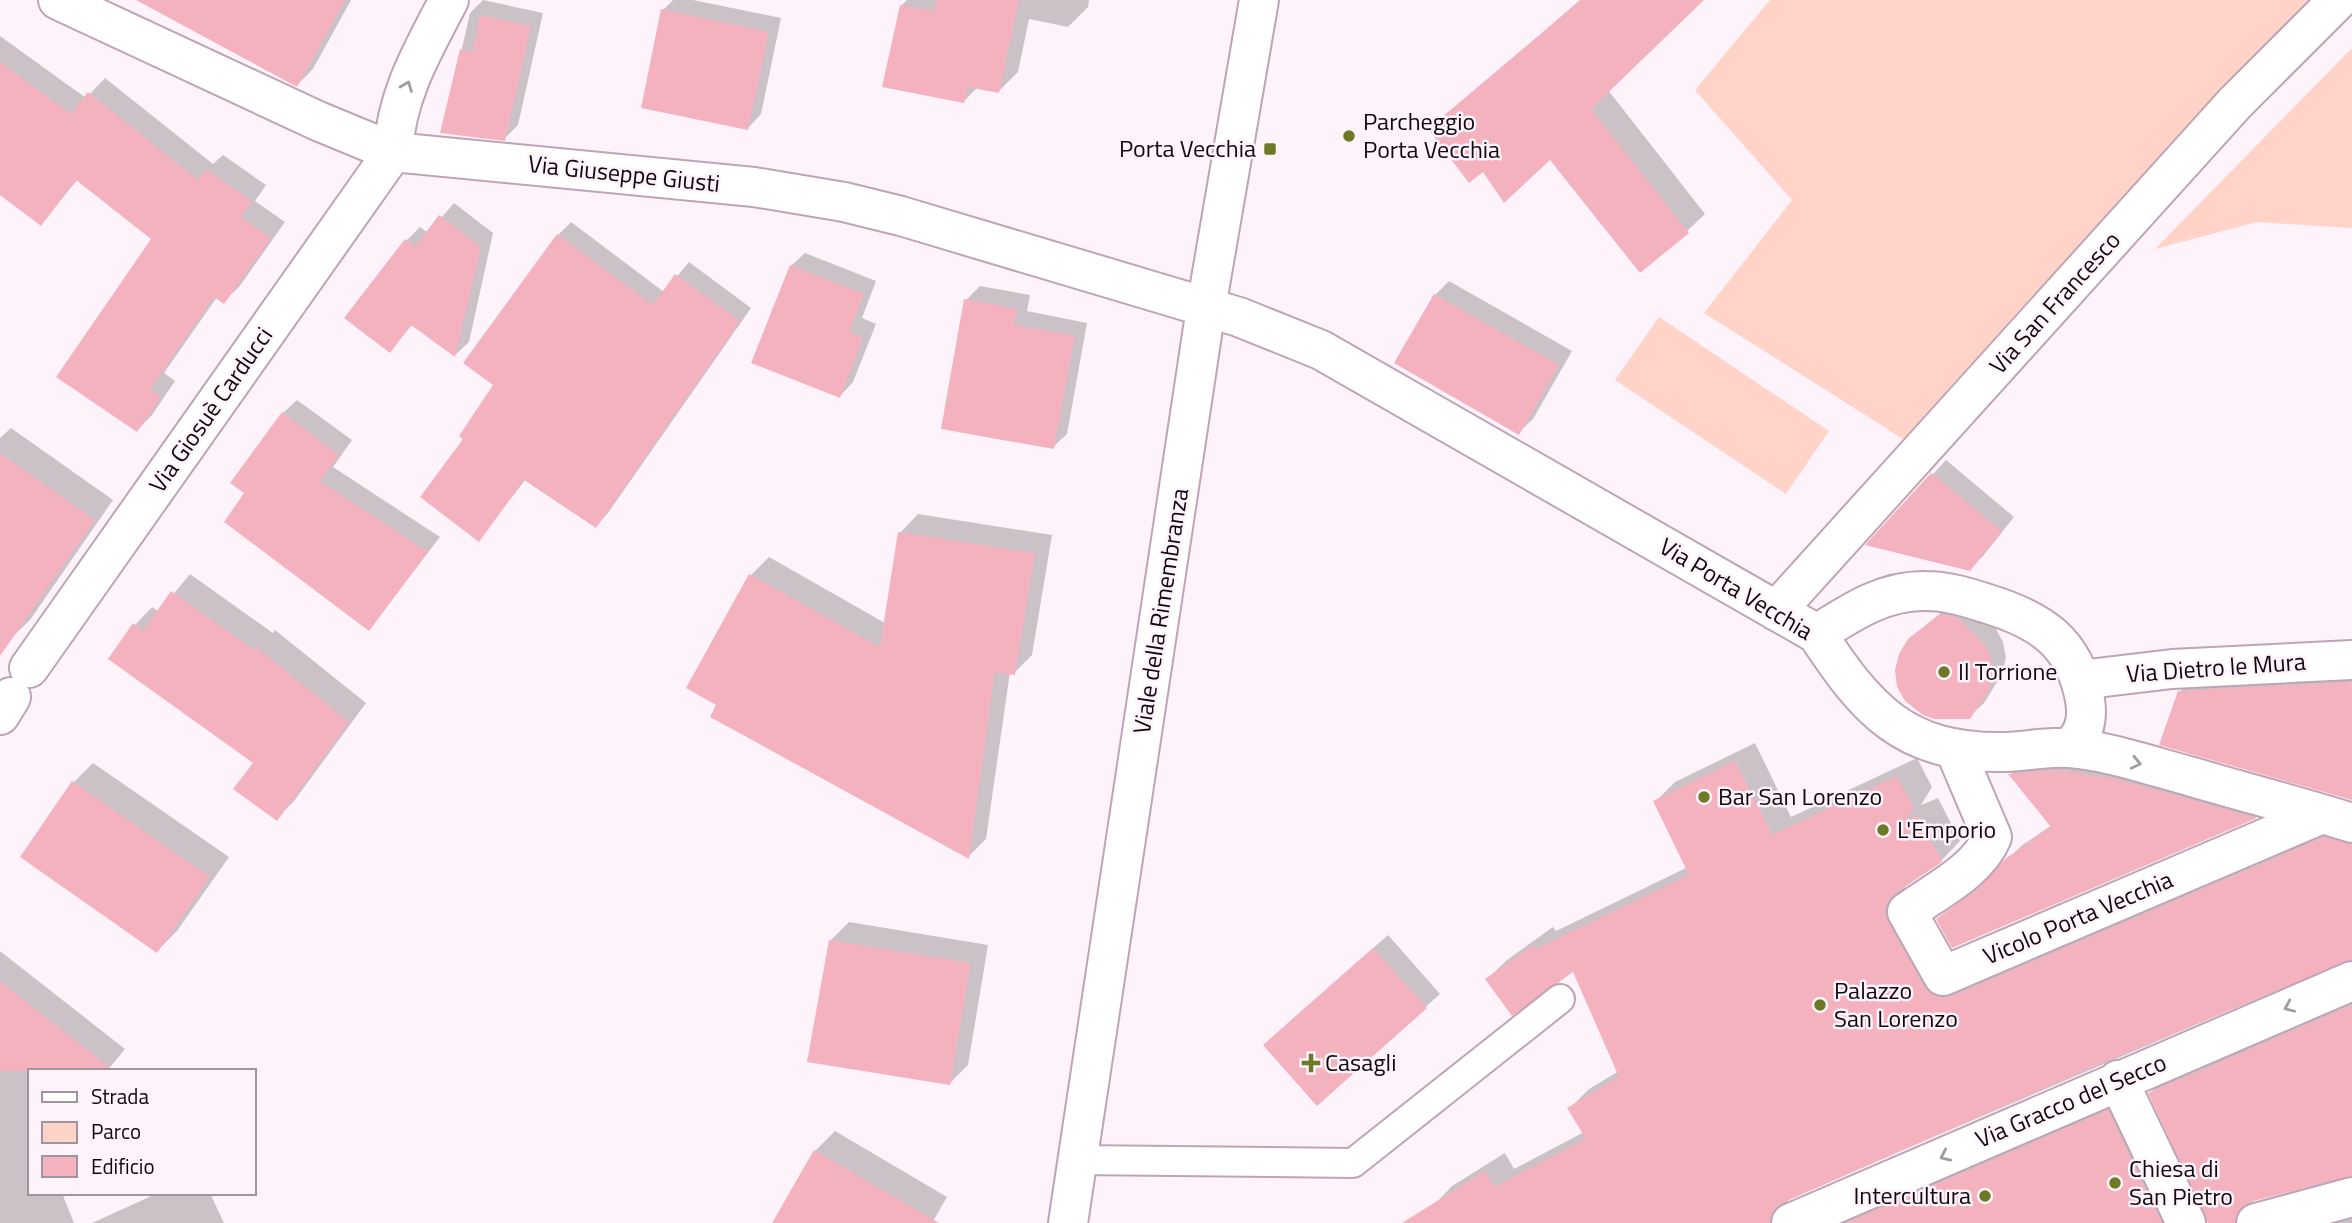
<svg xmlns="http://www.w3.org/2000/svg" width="2352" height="1223" viewBox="0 0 2352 1223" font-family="'Titillium Web',sans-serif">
  <rect width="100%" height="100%" fill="#fef3fa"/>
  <path fill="#ffd3c8" d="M 1770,0 L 2312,0 L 2200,111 L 1903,439 L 1704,313 L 1792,200 L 1695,90 Z
    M 2352,48 L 2352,228 L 2257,222 L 2155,249 Z
    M 1659,317 L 1829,431 L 1786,494 L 1615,380 Z"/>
  <path fill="#0003" d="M 140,0 L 351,0 L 313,69 L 297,85 Z
    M 483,0 L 543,13 L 518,125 L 504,139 L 443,132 L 470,13 Z
    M 673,0 L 693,0 L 781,18 L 761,114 L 748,128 L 663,10 Z
    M 907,0 L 1089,0 L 1088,7 L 1068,27 L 1029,19 L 1018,72 L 999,91 L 978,87 L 964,101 L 901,6 Z
    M 1580,0 L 1701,0 L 1608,90 L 1705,214 L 1687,231 L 1551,157 L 1483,169 L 1431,129 Z
    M 0,36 L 86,98 L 105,78 L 213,164 L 223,155 L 266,185 L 255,201 L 285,222 L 239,287 L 223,302 L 217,297 L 164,373 L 175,381 L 152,415 L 137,430 L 153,238 L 78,179 L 41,224 L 0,193 Z
    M 454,203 L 493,233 L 469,342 L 455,355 L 413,324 L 389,351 L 406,241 L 420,227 L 428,233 Z
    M 571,222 L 664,292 L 689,262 L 751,308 L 608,513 L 596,526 L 526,479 L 478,540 L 466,439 L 496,384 L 558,235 Z
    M 805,253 L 876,281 L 862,318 L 876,324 L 853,382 L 840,396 L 791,266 Z
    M 1449,281 L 1572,351 L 1533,419 L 1519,432 L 1435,295 Z
    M 980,286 L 1030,295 L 1027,311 L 1087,323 L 1067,434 L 1053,447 L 966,300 Z
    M 297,400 L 352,440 L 333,467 L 440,537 L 369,629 L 246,493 L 283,413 Z
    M 11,428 L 113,500 L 30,620 L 10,639 L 0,632 L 0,438 Z
    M 1946,460 L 2014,517 L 1983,556 L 1969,570 L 1869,544 Z
    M 918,514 L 1052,535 L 1032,655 L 1014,673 L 1010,672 L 986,839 L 968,857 L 718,705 L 751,575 L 769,557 L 885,623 L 900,533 Z
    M 190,574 L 273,633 L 275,630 L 366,703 L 294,801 L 277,818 L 255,762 L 135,625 L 152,607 L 159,612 Z
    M 1955,601 L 1970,604 L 1995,627 L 2003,642 L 2006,658 L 2002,674 L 1984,703 L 1969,717 L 1909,640 Z
    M 2352,665 L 2352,798 L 2180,692 L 2199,672 Z
    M 1755,743 L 1791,817 L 1917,758 L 1932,787 L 1921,805 L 1938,798 L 1960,841 L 1941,861 L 1905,885 L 1904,893 L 1943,967 L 2352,820 L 2352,958 L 1788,1199 L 1790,1213 L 1801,1223 L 1437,1223 L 1433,1206 L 1452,1186 L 1505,1153 L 1514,1169 L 1584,1132 L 1570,1108 L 1589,1089 L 1619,1071 L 1573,970 L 1487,979 L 1507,960 L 1553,927 L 1556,931 L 1688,867 L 1655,802 L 1675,782 Z
    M 2073,757 L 2268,804 L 2256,817 L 1953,946 L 1938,919 L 1992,877 L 2021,846 L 2052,825 L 2011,774 L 2024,761 Z
    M 93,763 L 229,857 L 177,931 L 157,951 L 22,856 L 74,782 Z
    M 849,922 L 988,945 L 968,1065 L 949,1084 L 830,941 Z
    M 1388,935 L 1440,994 L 1318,1104 L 1279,1031 Z
    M 0,951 L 125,1049 L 107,1071 L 30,1071 L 30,1193 L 62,1193 L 74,1223 L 0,1223 Z
    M 2352,995 L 2352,1174 L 2253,1199 L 2253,1208 L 2266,1223 L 2209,1223 L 2150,1093 L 2170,1074 Z
    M 2128,1092 L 2195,1223 L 1824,1223 Z
    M 835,1131 L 947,1197 L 932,1223 L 774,1223 L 815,1151 Z
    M 158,1193 L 210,1193 L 224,1223 L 92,1223 Z
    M 2352,1206 L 2352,1223 L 2291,1223 Z"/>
  <path fill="#f4b2be" d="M 136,0 L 345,0 L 297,87 Z
    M 936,0 L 1019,0 L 999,93 L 968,87 L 964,103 L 882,87 L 900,5 L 934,11 Z
    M 1581,0 L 1704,0 L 1591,109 L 1689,233 L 1640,273 L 1550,160 L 1504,203 L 1483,172 L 1469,183 L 1428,129 Z
    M 661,9 L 769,32 L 748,130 L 641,108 Z
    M 480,15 L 531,26 L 505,141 L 440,133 L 460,49 L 473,52 Z
    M 0,62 L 71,114 L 88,92 L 198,180 L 206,169 L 252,201 L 241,217 L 271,238 L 224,304 L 214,297 L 150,389 L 161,397 L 137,432 L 56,377 L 151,239 L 76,180 L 41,226 L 0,195 Z
    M 439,215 L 481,247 L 455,357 L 411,325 L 390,353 L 344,318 L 405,239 L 415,247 Z
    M 557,234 L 653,305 L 675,274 L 740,321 L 596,528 L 524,480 L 479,542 L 420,497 L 463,439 L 459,436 L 493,385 L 463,363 Z
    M 790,265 L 864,294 L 849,332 L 863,338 L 840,398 L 751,363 Z
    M 1434,294 L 1559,365 L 1519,435 L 1394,363 Z
    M 964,299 L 1017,309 L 1014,325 L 1075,336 L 1054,449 L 941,429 Z
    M 282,412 L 339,455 L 320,481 L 428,552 L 369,631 L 224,522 L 244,493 L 230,483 Z
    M 0,453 L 95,520 L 0,656 Z
    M 1931,473 L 2002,531 L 1970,571 L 1865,545 Z
    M 898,532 L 1035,553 L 1015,675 L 995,672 L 969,859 L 710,717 L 716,705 L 686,688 L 749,574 L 880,647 Z
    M 171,591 L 254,650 L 256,647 L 349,722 L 277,821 L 233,789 L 253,763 L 108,659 L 133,623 L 143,631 Z
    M 1940,614 L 1956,617 L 1982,641 L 1990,656 L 1993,673 L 1989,690 L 1970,719 L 1934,719 L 1923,715 L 1905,701 L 1897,687 L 1895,670 L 1899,654 L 1908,639 Z
    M 2352,682 L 2352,800 L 2159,745 L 2178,691 Z
    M 1735,761 L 1772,835 L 1897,776 L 1914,808 L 1905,821 L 1918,816 L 1942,862 L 1894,894 L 1887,903 L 1885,913 L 1924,987 L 1941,998 L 1952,996 L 2324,837 L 2352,844 L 2352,960 L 2109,1060 L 1782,1203 L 1773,1211 L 1770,1223 L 1402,1223 L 1485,1171 L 1494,1187 L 1586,1139 L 1567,1108 L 1619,1077 L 1573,972 L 1512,1016 L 1485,979 L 1533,945 L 1536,949 L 1689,875 L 1653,801 Z
    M 2058,770 L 2116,779 L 2257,818 L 1952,948 L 1936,919 L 1980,887 L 2005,859 L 2051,827 L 2008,774 Z
    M 72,781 L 210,877 L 157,953 L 20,857 Z
    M 829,940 L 971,963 L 950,1085 L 807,1062 Z
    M 1373,948 L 1427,1008 L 1317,1106 L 1263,1045 Z
    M 0,981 L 114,1071 L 0,1071 Z
    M 2352,1005 L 2352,1176 L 2250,1202 L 2240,1208 L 2235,1223 L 2208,1223 L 2148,1093 Z
    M 2108,1110 L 2162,1223 L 1846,1223 Z
    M 814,1150 L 939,1223 L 772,1223 Z"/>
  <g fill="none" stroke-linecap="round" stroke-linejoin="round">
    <g stroke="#bfa4b5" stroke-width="32">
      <path id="lane" d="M 1076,1160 L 1353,1163 L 1560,999"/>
    </g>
    <g stroke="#bfa4b5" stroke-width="42">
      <path id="street" d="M 58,0 L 318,121 L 393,152 L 754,187 L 844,202 L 901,216 L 1239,317 L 1321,350 L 1817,634 C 1867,710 1904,753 2002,752 C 2024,752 2048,746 2070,748 C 2109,751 2151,766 2189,776 C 2243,792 2298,806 2352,823
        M 1776,611 L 2235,103 L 2338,0
        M 1817,634 C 1850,613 1884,590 1925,591 C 1947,591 1967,597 1988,604 C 2040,620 2075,642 2085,700 C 2088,720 2085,734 2069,748
        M 29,668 L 393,152 C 396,95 423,50 449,0
        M 2080,680 L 2172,669 L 2352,660
        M 0,715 L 11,697
        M 1955,750 L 1992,837 C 1978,871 1936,891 1907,912 L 1943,976 L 2322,814
        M 2118,1080 L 2186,1223
        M 1791,1223 L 2352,981
        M 2256,1223 L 2352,1197"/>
    </g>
    <g stroke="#bfa4b5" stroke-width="42">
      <path id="primary" d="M 1068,1223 L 1206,308 L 1259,0"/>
    </g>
    <use href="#lane" stroke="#fff" stroke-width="28"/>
    <use href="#street" stroke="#fff" stroke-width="38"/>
    <use href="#primary" stroke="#fff" stroke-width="38"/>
  </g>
  <defs><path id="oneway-chevron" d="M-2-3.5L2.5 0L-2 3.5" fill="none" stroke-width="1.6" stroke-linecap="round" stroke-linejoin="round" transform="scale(1.75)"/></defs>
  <g stroke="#a09c9f">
    <use href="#oneway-chevron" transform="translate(407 86) rotate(-68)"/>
    <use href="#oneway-chevron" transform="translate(2136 763) rotate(13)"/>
    <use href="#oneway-chevron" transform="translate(2289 1007) rotate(157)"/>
    <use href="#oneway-chevron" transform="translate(1945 1156) rotate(156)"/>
  </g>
  <g fill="#6d7924" stroke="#fef3fa" stroke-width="2.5">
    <circle cx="1349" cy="136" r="7"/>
    <rect x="1263" y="142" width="14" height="14" rx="3.5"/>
    <circle cx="1944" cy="672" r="7"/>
    <circle cx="1704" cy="797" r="7"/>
    <circle cx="1883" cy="830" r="7"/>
    <circle cx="1820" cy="1005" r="7"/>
    <path d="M1307.5 1052.5h7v7h7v7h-7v7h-7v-7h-7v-7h7z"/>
    <circle cx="2115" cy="1183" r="7"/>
    <circle cx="1985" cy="1196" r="7"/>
  </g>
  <g text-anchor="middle" stroke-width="5" stroke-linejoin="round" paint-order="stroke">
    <g font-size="24" fill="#11080e" stroke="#fef3fa" text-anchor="start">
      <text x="1363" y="130">Parcheggio<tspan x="1363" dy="28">Porta Vecchia</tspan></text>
      <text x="1256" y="157" text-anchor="end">Porta Vecchia</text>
      <text x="1958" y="680">Il Torrione</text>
      <text x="1718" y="805">Bar San Lorenzo</text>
      <text x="1897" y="838">L'Emporio</text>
      <text x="1834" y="999">Palazzo<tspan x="1834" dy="28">San Lorenzo</tspan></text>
      <text x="1325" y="1071">Casagli</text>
      <text x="2129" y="1177">Chiesa di<tspan x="2129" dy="28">San Pietro</tspan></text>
      <text x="1971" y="1204" text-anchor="end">Intercultura</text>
    </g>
    <g font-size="24" fill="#11080e" stroke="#fef3fa">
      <text transform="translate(624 174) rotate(6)" y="8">Via Giuseppe Giusti</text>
      <text transform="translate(2055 303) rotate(-48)" y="8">Via San Francesco</text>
      <text transform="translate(211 410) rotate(-55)" y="8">Via Giosuè Carducci</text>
      <text transform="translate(1736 589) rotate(31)" y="8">Via Porta Vecchia</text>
      <text transform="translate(1161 611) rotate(-81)" y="8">Viale della Rimembranza</text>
      <text transform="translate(2216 668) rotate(-4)" y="8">Via Dietro le Mura</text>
      <text transform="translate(2078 918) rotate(-23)" y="8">Vicolo Porta Vecchia</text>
      <text transform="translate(2071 1101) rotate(-23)" y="8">Via Gracco del Secco</text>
    </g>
  </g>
  <rect x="28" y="1069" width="228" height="126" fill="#fef3fa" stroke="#9f959c" stroke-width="2"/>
  <rect x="42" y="1092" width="35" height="10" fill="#ffffff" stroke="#9f959c" stroke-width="2"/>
  <text x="91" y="1104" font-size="21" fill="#11080e">Strada</text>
  <rect x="42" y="1122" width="35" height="21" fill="#ffd3c8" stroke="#9f959c" stroke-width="2"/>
  <text x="91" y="1139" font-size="21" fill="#11080e">Parco</text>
  <rect x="42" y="1156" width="35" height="21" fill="#f4b2be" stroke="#9f959c" stroke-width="2"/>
  <text x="91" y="1174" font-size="21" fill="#11080e">Edificio</text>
</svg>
